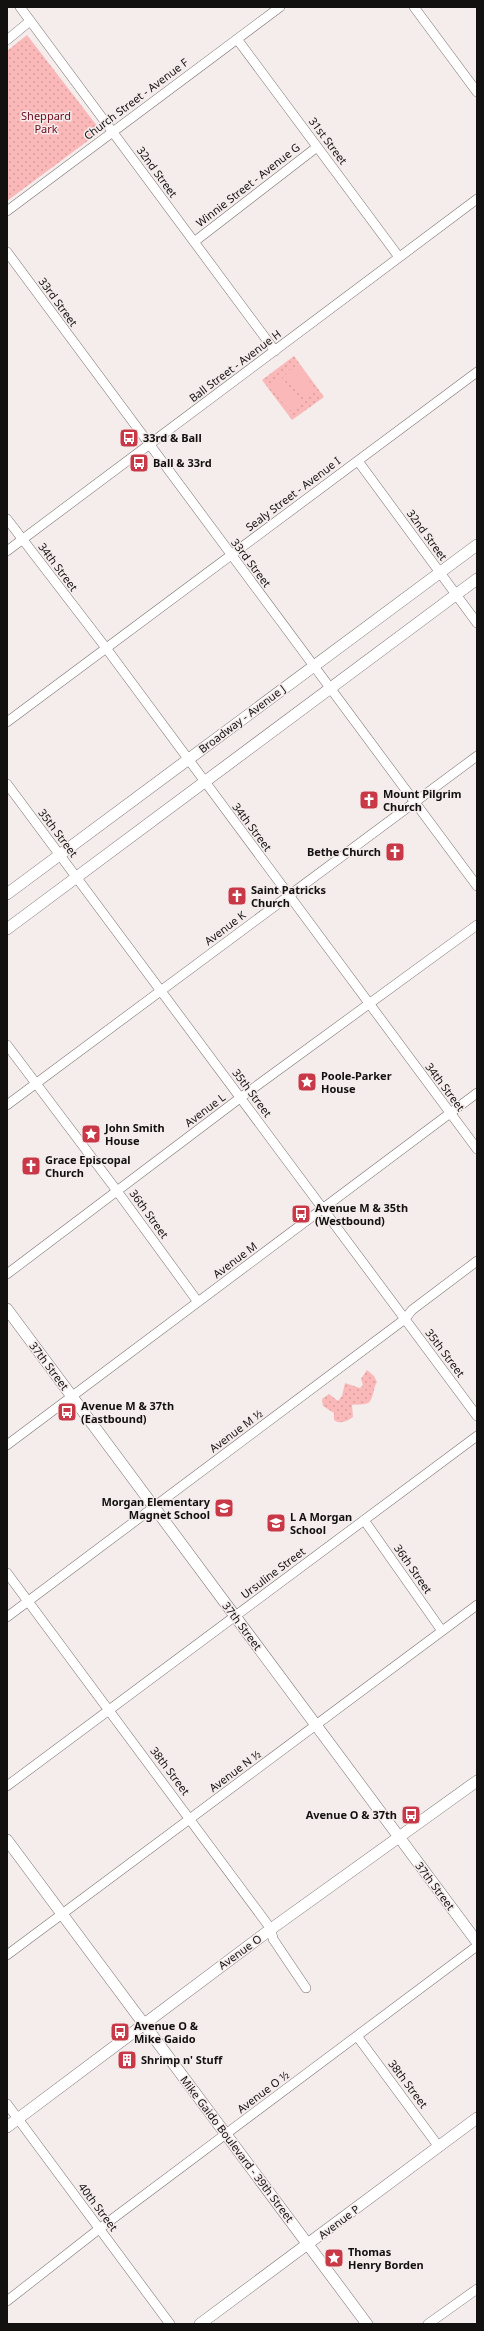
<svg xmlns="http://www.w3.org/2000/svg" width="484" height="2331" viewBox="0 0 484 2331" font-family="'Noto Sans',sans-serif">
  <defs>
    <pattern id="park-dots" width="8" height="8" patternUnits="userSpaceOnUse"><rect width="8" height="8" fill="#fab9b8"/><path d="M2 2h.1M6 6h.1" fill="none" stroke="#d59e9d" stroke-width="1.8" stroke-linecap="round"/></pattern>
  </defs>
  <rect width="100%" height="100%" fill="#f5ecec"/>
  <path fill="url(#park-dots)" d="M 27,35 L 101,131 L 7,201 L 7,51 Z
    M 294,356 L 324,397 L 292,420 L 262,380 Z
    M 367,1370 L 374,1376 L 377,1382 C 373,1387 374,1399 368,1403 C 365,1405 357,1404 352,1405 L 353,1417 C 347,1421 340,1425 334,1420 L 334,1413 L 323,1406 L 322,1399 L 329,1394 L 338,1401 L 342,1396 L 345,1383 L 360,1388 L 363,1385 L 361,1379 Z"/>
  <path fill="#fab9b8" d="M 297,365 L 317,391 L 305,399 L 285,373 Z
    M 281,376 L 300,403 L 289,411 L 269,385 Z"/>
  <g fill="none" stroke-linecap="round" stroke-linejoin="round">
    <g stroke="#797171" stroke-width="10">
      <path id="minor" d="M 20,7 L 275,351
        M 414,7 L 477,92
        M 237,39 L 399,257
        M 7,40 L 30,21
        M 7,211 L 280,7
        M 194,242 L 317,147
        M 7,252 L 477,886
        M 358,461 L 477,623
        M 7,519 L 106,648 L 477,1149
        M 7,551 L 477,199
        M 7,722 L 477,372
        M 7,784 L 477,1416
        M 7,1045 L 117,1191 L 198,1302
        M 7,1105 L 477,756
        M 7,1274 L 240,1098 L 477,925
        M 7,1445 L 477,1093
        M 364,1520 L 442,1631
        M 7,1573 L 271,1929 L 273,1939 L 306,1988
        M 7,1617 L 405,1319 L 412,1310 L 477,1261
        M 7,1786 L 477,1436
        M 7,1955 L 477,1605
        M 357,2036 L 439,2147
        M 7,2104 L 170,2324
        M 7,2301 L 99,2229 L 477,1946
        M 428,2324 L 477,2289"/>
    </g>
    <g stroke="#797171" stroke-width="12">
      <path id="major" d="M 7,894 L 477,545
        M 7,929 L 477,579
        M 7,1309 L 477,1942
        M 7,1840 L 367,2324
        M 7,2127 L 271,1929 L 477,1781
        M 200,2324 L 477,2118"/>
    </g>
    <use href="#minor" stroke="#fff" stroke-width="9"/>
    <use href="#major" stroke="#fff" stroke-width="11"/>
  </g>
  <defs>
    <g id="bus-square" transform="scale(1)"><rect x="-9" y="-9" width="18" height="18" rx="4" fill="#c83846" stroke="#f5ecec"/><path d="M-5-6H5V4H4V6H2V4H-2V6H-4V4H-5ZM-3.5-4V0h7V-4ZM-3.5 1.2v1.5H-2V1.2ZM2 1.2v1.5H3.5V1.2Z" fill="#fff"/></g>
    <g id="church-square" transform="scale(1)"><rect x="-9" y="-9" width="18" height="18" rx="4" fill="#c83846" stroke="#f5ecec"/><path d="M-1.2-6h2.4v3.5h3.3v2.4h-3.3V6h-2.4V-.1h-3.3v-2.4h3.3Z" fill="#fff"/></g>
    <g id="sight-square" transform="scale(1)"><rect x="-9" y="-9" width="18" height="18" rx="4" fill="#c83846" stroke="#f5ecec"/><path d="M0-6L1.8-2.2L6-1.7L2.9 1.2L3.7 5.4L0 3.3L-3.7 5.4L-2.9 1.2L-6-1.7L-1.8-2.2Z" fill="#fff"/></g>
    <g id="school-square" transform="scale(1)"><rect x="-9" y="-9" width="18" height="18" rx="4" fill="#c83846" stroke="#f5ecec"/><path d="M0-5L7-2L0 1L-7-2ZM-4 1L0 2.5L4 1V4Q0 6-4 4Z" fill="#fff"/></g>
    <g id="building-square" transform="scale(1)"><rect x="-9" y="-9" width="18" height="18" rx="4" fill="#c83846" stroke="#f5ecec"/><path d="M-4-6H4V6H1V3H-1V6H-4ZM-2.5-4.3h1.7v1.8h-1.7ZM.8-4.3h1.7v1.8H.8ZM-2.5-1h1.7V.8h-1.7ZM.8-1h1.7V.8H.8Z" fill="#fff"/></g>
  </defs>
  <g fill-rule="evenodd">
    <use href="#bus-square" x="129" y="438"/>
    <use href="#bus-square" x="139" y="463"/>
    <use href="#church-square" x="369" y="800"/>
    <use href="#church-square" x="395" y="852"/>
    <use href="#church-square" x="237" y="896"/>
    <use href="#sight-square" x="307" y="1082"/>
    <use href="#sight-square" x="91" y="1134"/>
    <use href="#church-square" x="31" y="1166"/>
    <use href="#bus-square" x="301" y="1214"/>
    <use href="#bus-square" x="67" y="1412"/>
    <use href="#school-square" x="224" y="1508"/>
    <use href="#school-square" x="276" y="1523"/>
    <use href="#bus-square" x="411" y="1815"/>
    <use href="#bus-square" x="120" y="2032"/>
    <use href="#building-square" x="127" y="2060"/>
    <use href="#sight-square" x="334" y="2258"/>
  </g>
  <g text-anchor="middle" stroke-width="3" stroke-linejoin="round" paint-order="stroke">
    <g font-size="11" fill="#131010" stroke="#f5ecec">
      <text transform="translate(136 99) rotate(-37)" y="4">Church Street - Avenue F</text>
      <text transform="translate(328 141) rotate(53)" y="4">31st Street</text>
      <text transform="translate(157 172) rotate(54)" y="4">32nd Street</text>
      <text transform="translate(248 185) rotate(-38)" y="4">Winnie Street - Avenue G</text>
      <text transform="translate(58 302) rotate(54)" y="4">33rd Street</text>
      <text transform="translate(235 366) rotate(-37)" y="4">Ball Street - Avenue H</text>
      <text transform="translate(293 494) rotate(-37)" y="4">Sealy Street - Avenue I</text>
      <text transform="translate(427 535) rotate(54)" y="4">32nd Street</text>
      <text transform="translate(251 563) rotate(53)" y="4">33rd Street</text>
      <text transform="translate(58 567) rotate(53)" y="4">34th Street</text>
      <text transform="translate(242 719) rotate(-37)" y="4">Broadway - Avenue J</text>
      <text transform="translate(252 827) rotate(53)" y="4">34th Street</text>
      <text transform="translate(58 833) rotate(53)" y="4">35th Street</text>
      <text transform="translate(225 928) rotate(-37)" y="4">Avenue K</text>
      <text transform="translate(445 1087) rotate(53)" y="4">34th Street</text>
      <text transform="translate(252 1093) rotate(53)" y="4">35th Street</text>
      <text transform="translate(205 1110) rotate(-37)" y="4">Avenue L</text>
      <text transform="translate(149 1214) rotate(54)" y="4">36th Street</text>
      <text transform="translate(235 1260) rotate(-37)" y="4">Avenue M</text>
      <text transform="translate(445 1353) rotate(53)" y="4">35th Street</text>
      <text transform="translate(49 1366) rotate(53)" y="4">37th Street</text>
      <text transform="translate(236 1431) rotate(-37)" y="4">Avenue M ½</text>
      <text transform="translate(413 1569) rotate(55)" y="4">36th Street</text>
      <text transform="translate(273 1573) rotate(-37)" y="4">Ursuline Street</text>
      <text transform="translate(242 1626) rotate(53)" y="4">37th Street</text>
      <text transform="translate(170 1771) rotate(53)" y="4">38th Street</text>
      <text transform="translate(235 1771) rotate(-37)" y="4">Avenue N ½</text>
      <text transform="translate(435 1886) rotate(53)" y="4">37th Street</text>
      <text transform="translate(240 1952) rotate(-36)" y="4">Avenue O</text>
      <text transform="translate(408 2084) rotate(53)" y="4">38th Street</text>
      <text transform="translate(263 2092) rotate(-37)" y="4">Avenue O ½</text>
      <text transform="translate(237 2149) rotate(53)" y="4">Mike Gaido Boulevard - 39th Street</text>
      <text transform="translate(98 2207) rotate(53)" y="4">40th Street</text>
      <text transform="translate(339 2222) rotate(-37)" y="4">Avenue P</text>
    </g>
    <g font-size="11" fill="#6b081a" stroke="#f5ecec">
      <text x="46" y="120">Sheppard<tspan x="46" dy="13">Park</tspan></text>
    </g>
    <g font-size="11" font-weight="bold" fill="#131010" stroke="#f5ecec" text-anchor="start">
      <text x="143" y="442">33rd &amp; Ball</text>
      <text x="153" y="467">Ball &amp; 33rd</text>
      <text x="383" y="798">Mount Pilgrim<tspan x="383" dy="13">Church</tspan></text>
      <text x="381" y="856" text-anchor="end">Bethe Church</text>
      <text x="251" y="894">Saint Patricks<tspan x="251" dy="13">Church</tspan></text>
      <text x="321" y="1080">Poole-Parker<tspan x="321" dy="13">House</tspan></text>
      <text x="105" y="1132">John Smith<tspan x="105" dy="13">House</tspan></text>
      <text x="45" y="1164">Grace Episcopal<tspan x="45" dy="13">Church</tspan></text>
      <text x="315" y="1212">Avenue M &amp; 35th<tspan x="315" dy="13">(Westbound)</tspan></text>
      <text x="81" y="1410">Avenue M &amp; 37th<tspan x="81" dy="13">(Eastbound)</tspan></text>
      <text x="210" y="1506" text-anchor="end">Morgan Elementary<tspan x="210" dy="13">Magnet School</tspan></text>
      <text x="290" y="1521">L A Morgan<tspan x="290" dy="13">School</tspan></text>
      <text x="397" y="1819" text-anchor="end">Avenue O &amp; 37th</text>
      <text x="134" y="2030">Avenue O &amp;<tspan x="134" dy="13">Mike Gaido</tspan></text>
      <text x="141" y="2064">Shrimp n' Stuff</text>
      <text x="348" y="2256">Thomas<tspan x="348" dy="13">Henry Borden</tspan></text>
    </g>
  </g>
  <rect width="484" height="2331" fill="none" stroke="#131010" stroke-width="16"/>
</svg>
